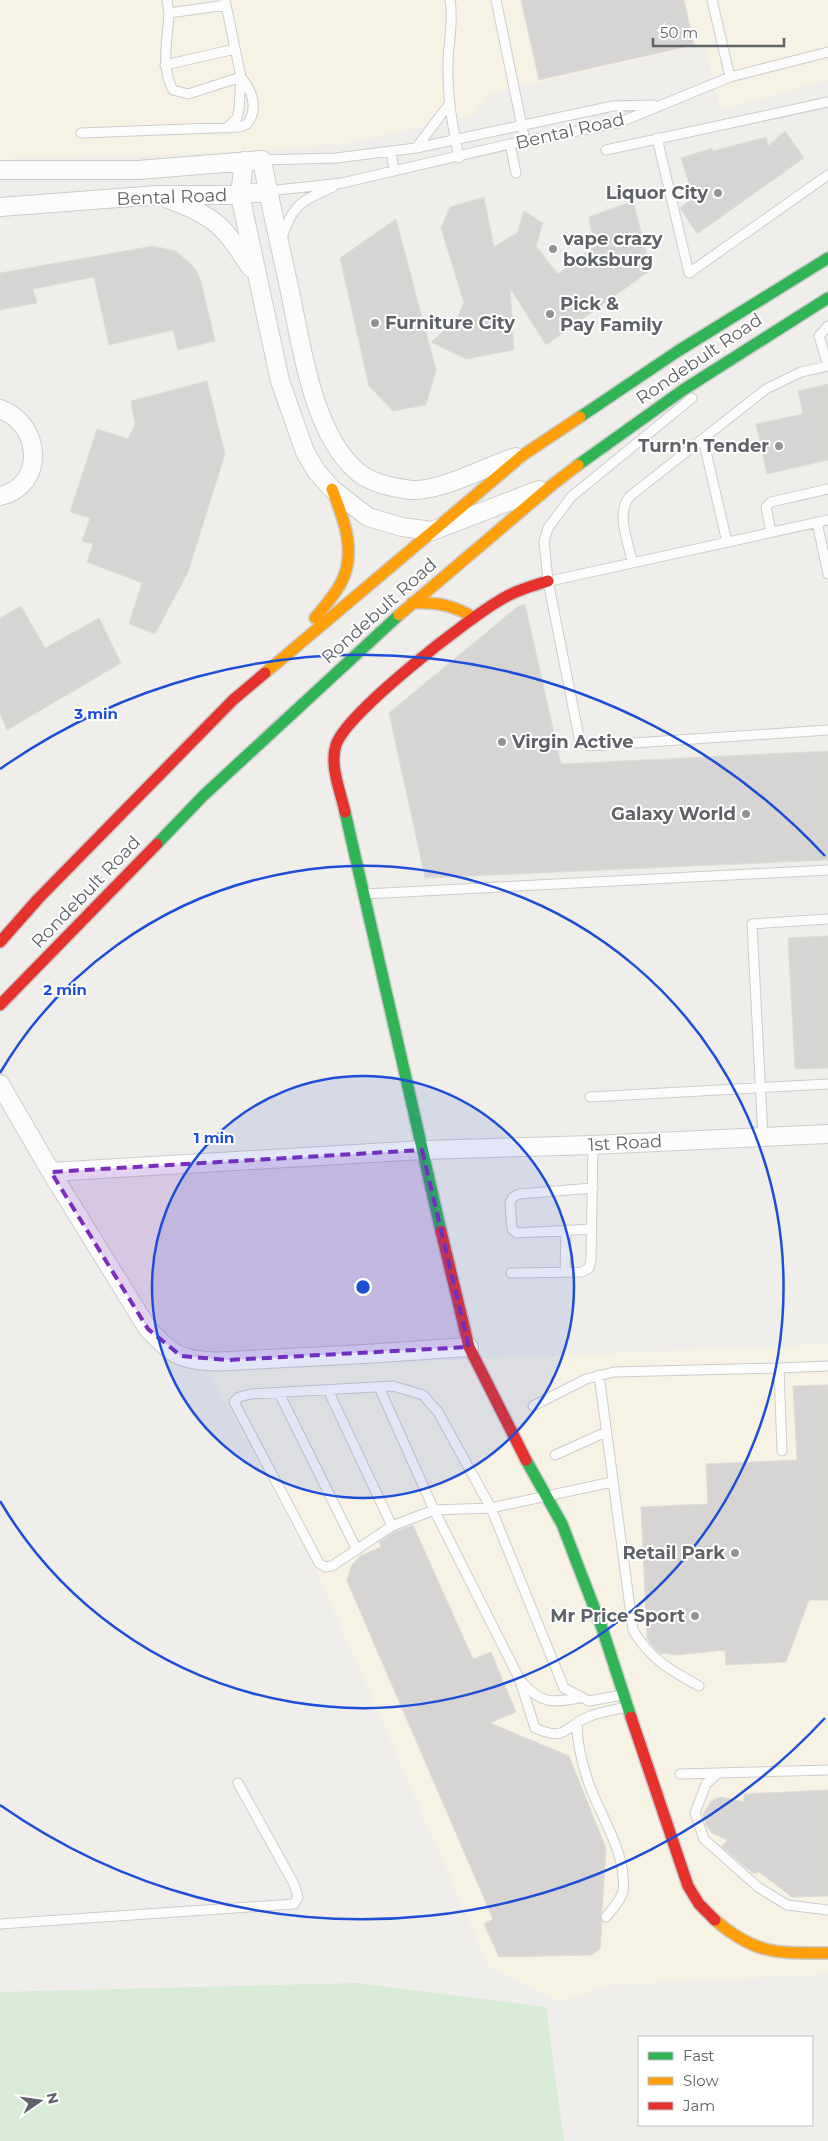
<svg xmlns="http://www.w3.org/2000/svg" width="828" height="2141" viewBox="0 0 828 2141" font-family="Montserrat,sans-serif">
  <rect width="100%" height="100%" fill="#efeeea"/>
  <path fill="#f7f3e4" d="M 0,0 L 828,0 L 828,80 L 720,110 L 705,44 L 492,93 L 473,115 L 355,142 L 245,153 L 0,159 Z
    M 828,1344 L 828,1974 L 611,1985 L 560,2002 L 489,1967 L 320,1578 L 208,1371 Z"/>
  <path fill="#d8ebd6" d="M 357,1983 L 546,2007 L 564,2141 L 0,2141 L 0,1992 Z"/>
  <path fill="#d6d5d3" stroke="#deddd9" d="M 521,0 L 684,0 L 694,45 L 539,80 Z
    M 785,131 L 804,158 L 697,234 L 680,208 L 693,197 L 681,158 L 712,148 L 713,151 L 766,137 L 768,146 Z
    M 484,197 L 494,247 L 517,233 L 524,211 L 543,223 L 536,246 L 558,274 L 594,247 L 589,217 L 633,201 L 651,270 L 546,345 L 510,288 L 514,350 L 466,359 L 431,342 L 456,320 L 464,303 L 441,228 L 450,207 Z
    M 396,219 L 436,370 L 426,405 L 393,411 L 369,386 L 340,258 Z
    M 153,246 L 176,251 L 194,267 L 201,281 L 215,341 L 178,350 L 173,330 L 109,345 L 94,277 L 33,289 L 37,303 L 0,310 L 0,273 Z
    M 207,381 L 225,454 L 188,572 L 155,634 L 129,624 L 142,583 L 87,562 L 93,544 L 82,541 L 90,518 L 70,512 L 97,429 L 128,439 L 135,424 L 131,401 Z
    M 828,384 L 828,460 L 767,474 L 756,424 L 803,414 L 798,391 Z
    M 525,604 L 561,764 L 828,751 L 828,860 L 425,878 L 389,713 L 517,607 Z
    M 21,606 L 45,648 L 99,618 L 121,663 L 7,730 L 0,713 L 0,618 Z
    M 828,936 L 828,1068 L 795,1069 L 788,938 Z
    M 828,1385 L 828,1600 L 809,1600 L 786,1662 L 726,1665 L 725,1650 L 677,1655 L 659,1653 L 647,1639 L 641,1507 L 708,1504 L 706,1464 L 797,1460 L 793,1386 Z
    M 413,1525 L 473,1659 L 491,1652 L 516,1712 L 490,1723 L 569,1756 L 606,1848 L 602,1912 L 600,1916 L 602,1921 L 600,1949 L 592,1955 L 499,1957 L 484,1924 L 493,1919 L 347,1581 L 351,1566 L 360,1556 L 381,1547 L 379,1542 L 394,1532 Z
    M 828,1790 L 828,1896 L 792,1897 L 759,1872 L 754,1874 L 736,1859 L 722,1847 L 727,1840 L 712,1833 L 706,1825 L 703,1814 L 712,1800 L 722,1797 L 744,1802 L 744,1794 Z"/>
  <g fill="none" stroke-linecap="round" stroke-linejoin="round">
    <g stroke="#cbcccc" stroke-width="11">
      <path id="lane" d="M 167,0 L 169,13
        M 225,0 L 241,77 L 239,110 L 237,118 L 227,128
        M 450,0 C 454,22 448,43 448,65 C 447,96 453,128 459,158
        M 496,0 L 525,141
        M 712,0 L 730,77
        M 226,5 L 169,13 C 168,38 160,67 173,90 L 188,94 L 241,77
        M 165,65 L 235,49
        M 81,133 L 240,127 L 247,124 C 259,108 252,91 241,77
        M 657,138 L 689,273 L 828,175
        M 510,144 L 516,173
        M 416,148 L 450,103
        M 606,150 L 828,102
        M 391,151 L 394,171
        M 262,160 L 336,158 L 416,148 L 613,106 L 653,105
        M 268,191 L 342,183 L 510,144 L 618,123 L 730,77 L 828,52
        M 282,238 C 292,205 302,200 333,187
        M 828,366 L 819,336 L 828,326
        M 692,398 L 571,497 L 548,528 L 544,541 L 548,581 L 580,742 L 589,746 L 828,730
        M 703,439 L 727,542
        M 817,522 L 828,574
        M 771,532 L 766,507 L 771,502 L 828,489
        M 632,561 C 628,541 616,515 629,497 L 766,389 L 801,372 L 828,366
        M 550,581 L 828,520
        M 365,894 L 828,870
        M 590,1097 L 828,1084
        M 763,1137 L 752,924 L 828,919
        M 592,1229 L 517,1233 L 512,1229 L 510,1203 L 513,1197 L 519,1194 L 593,1188
        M 565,1272 L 566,1230
        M 511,1273 L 582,1272 L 589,1268 L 591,1260 L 593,1145
        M 599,1375 L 633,1630 C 650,1659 670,1670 699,1686
        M 393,1386 L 423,1395 L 438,1412 L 491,1508 L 434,1510 L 392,1526 L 332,1566 L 325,1567 L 319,1563 L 234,1402 L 239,1397 L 251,1394 Z
        M 379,1387 L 434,1510 L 519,1678 L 535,1728 C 567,1742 563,1727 588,1717 C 600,1712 614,1710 627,1707
        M 328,1390 L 392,1526
        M 279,1393 L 357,1550
        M 533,1406 L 586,1379 L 614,1372 L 779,1368
        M 782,1451 L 779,1368 L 828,1366
        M 555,1455 L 606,1432
        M 612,1482 L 491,1508 L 564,1688 L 589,1701 L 622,1695
        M 522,1682 C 541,1704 552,1703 579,1698
        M 577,1724 C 577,1745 582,1764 589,1784 C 601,1817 627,1854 623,1891 C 621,1900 612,1910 606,1917
        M 718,1773 L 706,1784 L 695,1813 L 704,1839 L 758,1887 L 787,1905 L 828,1910
        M 680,1774 L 828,1770
        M 0,1924 L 294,1904 L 298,1897 L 294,1884 L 238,1783"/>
    </g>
    <g stroke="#cbcccc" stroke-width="20">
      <path id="street" d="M 244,161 L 240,195 L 280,381 L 305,452 L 317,472 L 332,489 L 368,517 L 402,527 L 432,531 L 539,490
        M 0,170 L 138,170 L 262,160 C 270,203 280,245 289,287 C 301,342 312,434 358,472 C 371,483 395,488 411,490 C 440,492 487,466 516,457
        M 168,199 C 216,216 224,227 251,268
        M 0,207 L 158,195 L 240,195 L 268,191
        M 0,409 C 42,424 46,486 0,496
        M 0,1084 L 51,1172 L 148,1329 C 158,1339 169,1352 184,1357 C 209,1365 241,1360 267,1359 C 335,1356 402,1352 469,1347
        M 51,1172 L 422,1150 L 593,1145 L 828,1134"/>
    </g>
    <g stroke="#cacacb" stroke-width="14">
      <path id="fast" d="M 580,417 L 678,351 L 828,258
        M 578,465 L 683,390 L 828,298
        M 345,812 L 441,1231
        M 157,844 L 203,796 L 399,615
        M 526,1460 L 562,1524 L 602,1628 L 631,1717"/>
    </g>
    <g stroke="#cacacb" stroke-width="14">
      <path id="slow" d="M 412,603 C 436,602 454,605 474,618
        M 399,615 L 552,485 L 578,465
        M 315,618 C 324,607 334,596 341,583 C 357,553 344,519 332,489
        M 265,673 L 523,455 L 580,417
        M 715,1920 C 756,1955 777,1953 828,1953"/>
    </g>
    <g stroke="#cacacb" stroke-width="14">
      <path id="jam" d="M 345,812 C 341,793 329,765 336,745 C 346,713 470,617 502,599 C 516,590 532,586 548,581
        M 0,942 L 38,899 L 233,700 L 265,673
        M 0,1005 L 157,844
        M 441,1231 L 469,1347 L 526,1460
        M 631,1717 L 688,1886 L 699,1904 L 715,1920"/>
    </g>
    <use href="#lane" stroke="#fdfcfc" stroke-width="9"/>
    <use href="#street" stroke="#fdfcfc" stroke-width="18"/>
    <use href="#fast" stroke="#30b455" stroke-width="11"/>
    <use href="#slow" stroke="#ff9f0a" stroke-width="11"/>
    <use href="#jam" stroke="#e5322d" stroke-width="11"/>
  </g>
  <path fill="#7b2cbf" fill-opacity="0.2" stroke="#7b2cbf" stroke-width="4" stroke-dasharray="10 6" stroke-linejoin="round" d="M 422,1150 L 469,1347 L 228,1360 L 181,1356 L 148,1329 L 51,1172 Z"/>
  <circle cx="363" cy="1287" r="211" fill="#1d4ed8" fill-opacity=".12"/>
  <g fill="none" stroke="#1d4ed8" stroke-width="2.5">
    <circle cx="363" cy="1287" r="211"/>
    <path d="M0 1073A421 421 0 1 1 0 1501"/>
    <path d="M825 1718A632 632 0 0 1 0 1805M0 769A632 632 0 0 1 825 856"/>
  </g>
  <g fill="#919496" stroke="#fff" stroke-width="2">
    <circle cx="718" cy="193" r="5"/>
    <circle cx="553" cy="249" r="5"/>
    <circle cx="550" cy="314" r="5"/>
    <circle cx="375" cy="323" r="5"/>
    <circle cx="779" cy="446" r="5"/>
    <circle cx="502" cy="742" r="5"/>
    <circle cx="746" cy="814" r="5"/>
    <circle cx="735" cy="1553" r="5"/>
    <circle cx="695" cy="1616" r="5"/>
  </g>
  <g text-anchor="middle" stroke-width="4" stroke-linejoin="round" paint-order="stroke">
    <g font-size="18" fill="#5f6368" stroke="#fff">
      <text transform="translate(570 131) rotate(-13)" y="6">Bental Road</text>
      <text transform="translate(172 197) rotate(-2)" y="6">Bental Road</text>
      <text transform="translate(699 359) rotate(-34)" y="6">Rondebult Road</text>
      <text transform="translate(379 611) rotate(-42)" y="6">Rondebult Road</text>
      <text transform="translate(86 892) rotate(-46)" y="6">Rondebult Road</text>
      <text transform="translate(625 1143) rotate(-3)" y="6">1st Road</text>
    </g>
    <g font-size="18" font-weight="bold" fill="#5f6368" stroke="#fff" text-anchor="end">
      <text x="708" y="199">Liquor City</text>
      <text x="563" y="245" text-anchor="start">vape crazy<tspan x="563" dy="21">boksburg</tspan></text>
      <text x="560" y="310" text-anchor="start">Pick &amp;<tspan x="560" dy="21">Pay Family</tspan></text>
      <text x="385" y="329" text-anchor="start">Furniture City</text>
      <text x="769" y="452">Turn'n Tender</text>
      <text x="512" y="748" text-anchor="start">Virgin Active</text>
      <text x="736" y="820">Galaxy World</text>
      <text x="725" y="1559">Retail Park</text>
      <text x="685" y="1622">Mr Price Sport</text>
    </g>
  </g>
  <circle cx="363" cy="1287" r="8" fill="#1d4ed8" stroke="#fff" stroke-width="2.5"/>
  <g font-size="15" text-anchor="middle" font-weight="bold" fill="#1d4ed8" stroke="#fff" stroke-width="4" stroke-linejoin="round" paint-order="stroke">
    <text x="96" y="719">3 min</text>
    <text x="65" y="995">2 min</text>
    <text x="214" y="1143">1 min</text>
  </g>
  <rect x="638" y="2036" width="175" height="90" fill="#ffffff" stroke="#bfc1c3"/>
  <rect x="648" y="2052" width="25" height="8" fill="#30b455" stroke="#bfc1c3"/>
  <text x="683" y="2061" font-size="15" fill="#5f6368">Fast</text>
  <rect x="648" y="2077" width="25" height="8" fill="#ff9f0a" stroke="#bfc1c3"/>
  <text x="683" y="2086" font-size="15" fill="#5f6368">Slow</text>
  <rect x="648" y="2102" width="25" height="8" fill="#e5322d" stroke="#bfc1c3"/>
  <text x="683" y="2111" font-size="15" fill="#5f6368">Jam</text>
  <g transform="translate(40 2101) rotate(77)" stroke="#ffffff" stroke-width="4" paint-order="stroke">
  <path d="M0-4L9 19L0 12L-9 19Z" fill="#5f6368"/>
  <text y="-8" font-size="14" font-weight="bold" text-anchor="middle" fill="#5f6368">N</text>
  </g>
  <path d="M653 38v8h131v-8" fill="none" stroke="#5f6368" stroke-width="2.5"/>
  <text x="660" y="38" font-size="15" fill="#5f6368" stroke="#ffffff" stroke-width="4" paint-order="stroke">50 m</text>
</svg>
